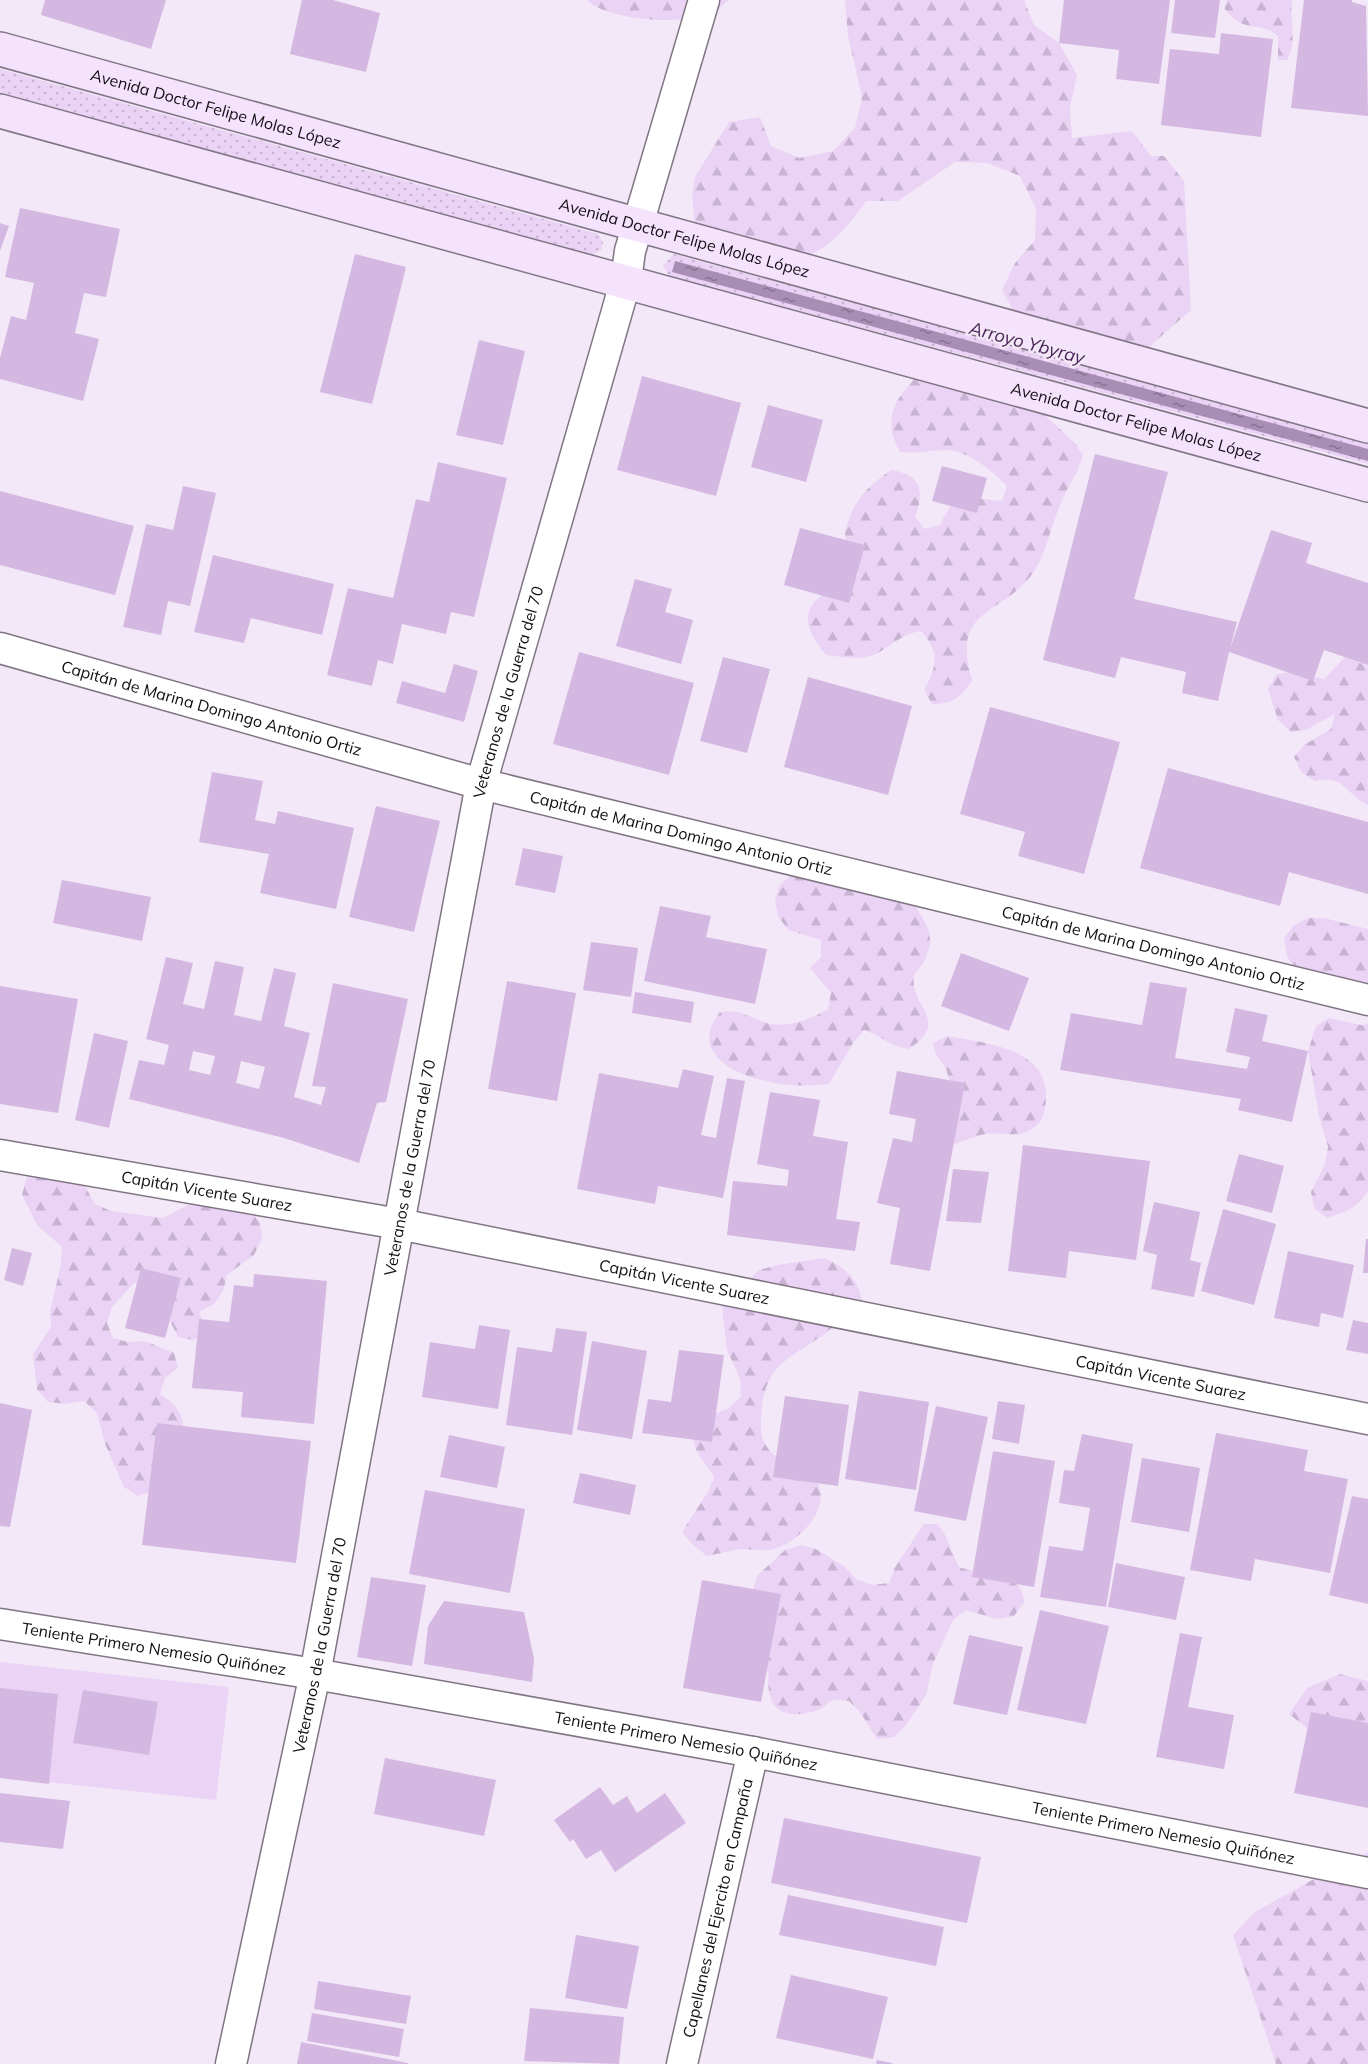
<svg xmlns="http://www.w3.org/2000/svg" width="1368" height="2064" viewBox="0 0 1368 2064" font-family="Mulish,sans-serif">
  <defs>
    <pattern id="grass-dots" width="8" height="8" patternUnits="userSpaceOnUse" patternTransform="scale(1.5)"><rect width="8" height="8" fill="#ebd3f6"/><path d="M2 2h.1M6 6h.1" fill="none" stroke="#c8b4d2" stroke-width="1.8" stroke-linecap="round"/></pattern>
    <pattern id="forest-firs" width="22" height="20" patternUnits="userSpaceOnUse" patternTransform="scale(1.5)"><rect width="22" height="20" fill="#ebd3f6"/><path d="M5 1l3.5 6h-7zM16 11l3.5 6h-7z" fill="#c8b4d2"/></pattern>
    <pattern id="water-ripples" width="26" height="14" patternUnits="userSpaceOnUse" patternTransform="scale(1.5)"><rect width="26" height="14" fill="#a88db4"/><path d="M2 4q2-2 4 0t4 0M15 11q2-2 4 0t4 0" fill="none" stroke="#877291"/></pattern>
  </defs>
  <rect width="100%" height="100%" fill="#f3e8f8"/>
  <path fill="url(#grass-dots)" d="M 0,69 L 598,234 L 603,242 L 601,250 L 592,255 L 0,93 Z
    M 674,254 L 1368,442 L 1368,464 L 669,276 L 663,265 Z"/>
  <path fill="url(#forest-firs)" d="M 587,0 L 729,0 C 723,4 717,12 710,14 C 684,25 607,21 587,0 Z
    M 845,0 L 1024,0 L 1034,25 L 1059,43 L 1077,75 L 1070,107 L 1072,138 L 1132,131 L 1151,156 L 1164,156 L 1184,181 L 1191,310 L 1142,353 L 1019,321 L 1002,290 L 1015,263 L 1035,240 L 1036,209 L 1020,176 L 987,163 L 955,162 L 898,201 L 866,201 C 847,228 826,255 791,260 C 780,262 711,232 695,226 L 692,197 L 695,177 L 729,122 L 760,117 L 771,146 L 799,158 L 833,151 L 855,128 L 862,97 L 848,36 Z
    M 1227,0 L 1292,0 C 1289,20 1298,41 1287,60 L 1278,60 L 1278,36 C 1260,20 1243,35 1224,8 Z
    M 927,365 L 1038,409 L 1074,442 L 1083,455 C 1078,474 1067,487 1060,505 C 1051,526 1046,554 1033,573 C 1002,617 950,606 972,680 C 961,698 953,704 932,704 L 924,690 C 937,667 940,652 921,631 C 902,634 894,644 878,653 C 863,661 843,657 826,655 C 788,610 815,595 858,576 C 859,551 845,550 845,532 C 845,529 848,523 849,519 C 858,495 870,485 891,470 C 919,474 926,490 915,516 L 924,529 L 940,525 C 959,485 966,499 1002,501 L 1007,486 C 994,472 967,450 947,450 C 931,450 917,454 900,452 C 878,412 902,393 927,365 Z
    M 1345,657 L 1368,666 L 1368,805 C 1344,794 1347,775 1315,781 L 1301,772 L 1294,757 L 1304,745 L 1331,729 L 1335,714 L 1306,730 L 1291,732 L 1278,720 L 1268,689 L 1277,674 L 1292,672 L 1324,679 Z
    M 792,874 L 910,899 C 925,922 938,934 924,961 C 922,966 915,972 914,977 C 909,1006 952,1020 909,1049 C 889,1046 882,1036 864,1030 L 853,1043 L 829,1084 C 817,1085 804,1086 791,1085 C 754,1083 682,1060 720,1012 C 739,1009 747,1016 764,1022 C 784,1030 811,1019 828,1009 L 831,993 L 810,968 L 821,957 L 821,940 L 788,930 L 778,916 L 775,901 L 779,886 Z
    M 1308,918 L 1324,918 L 1368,929 L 1368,993 L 1295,969 L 1287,956 L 1284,938 L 1294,925 Z
    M 1329,1018 L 1361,1025 L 1368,1024 L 1368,1191 C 1358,1208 1345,1212 1327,1218 L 1314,1208 L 1311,1192 L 1325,1164 L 1328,1147 L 1319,1116 L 1308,1051 L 1316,1026 Z
    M 948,1036 C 983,1043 1045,1047 1046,1094 C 1046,1106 1045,1119 1035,1127 C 1021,1139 1001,1132 985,1134 C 975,1136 964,1141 954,1144 L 944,1133 C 949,1112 954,1093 947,1072 C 943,1060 936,1061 933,1043 Z
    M 36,1165 L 78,1174 L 95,1204 L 111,1211 L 163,1218 L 190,1204 L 220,1198 L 251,1211 L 260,1223 L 262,1239 L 254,1255 L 227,1275 L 223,1291 L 214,1304 L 199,1312 L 206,1330 L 194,1340 L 178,1337 L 170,1321 L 172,1305 L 150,1284 L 134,1283 L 112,1307 L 107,1323 L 113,1338 L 128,1342 L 145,1341 L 174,1353 L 178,1368 L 165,1378 L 160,1394 C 205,1422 174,1455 155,1490 L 138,1496 L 124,1487 L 105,1444 L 97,1413 L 84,1401 L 66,1404 L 48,1402 L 37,1389 L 33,1354 L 51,1327 L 50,1312 L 61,1264 L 62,1247 L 37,1225 L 22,1195 L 26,1180 Z
    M 824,1258 C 846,1267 861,1281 862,1305 C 846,1313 837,1325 823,1335 C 786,1361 764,1365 761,1417 C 761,1427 760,1438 767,1447 C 779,1466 808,1464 818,1484 C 830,1511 798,1542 774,1549 C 763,1552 754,1549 743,1549 C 731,1550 718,1554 707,1556 L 693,1545 L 682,1532 L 708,1492 L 714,1477 L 696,1450 L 692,1433 L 700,1420 L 729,1408 L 741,1396 L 740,1379 L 727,1350 L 721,1299 L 747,1282 L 759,1270 L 777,1265 Z
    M 924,1524 L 938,1524 C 949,1538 951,1552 959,1567 C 974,1573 1010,1576 1019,1587 C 1022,1590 1023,1597 1025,1601 L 1014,1616 L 997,1619 L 966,1610 L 953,1620 L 933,1664 L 926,1695 L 906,1725 L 894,1737 L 877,1739 L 860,1712 L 849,1701 C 845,1701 839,1699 834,1700 C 829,1701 824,1708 818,1710 C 784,1722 764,1709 769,1673 L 746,1652 L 742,1621 L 758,1575 L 785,1550 L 801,1545 L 816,1549 L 845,1567 L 856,1579 L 872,1585 L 889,1583 L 895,1567 Z
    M 1340,1674 L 1368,1681 L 1368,1750 L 1317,1736 L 1289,1714 L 1307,1688 Z
    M 1368,1852 L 1368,2064 L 1276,2064 L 1233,1935 L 1255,1912 L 1314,1879 L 1345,1869 Z"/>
  <path fill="#ebd3f6" d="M 0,1662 L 229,1687 L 216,1800 L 0,1777 Z"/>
  <path fill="url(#water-ripples)" d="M 675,261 L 1368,449 L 1368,461 L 672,272 Z"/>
  <path fill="#d4b8e1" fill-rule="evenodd" d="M 45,0 L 166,0 L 151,49 L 41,15 Z
    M 302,0 L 333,0 L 380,13 L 366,72 L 290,54 Z
    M 1064,0 L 1170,0 L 1159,84 L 1116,79 L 1119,50 L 1059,43 Z
    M 1175,0 L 1220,0 L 1215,38 L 1171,33 Z
    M 1304,0 L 1352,0 L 1352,2 L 1366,6 L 1368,116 L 1291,108 Z
    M 1221,33 L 1273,39 L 1261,137 L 1161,125 L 1170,49 L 1219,54 Z
    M 20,208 L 120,229 L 106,297 L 84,293 L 75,333 L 99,339 L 83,401 L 0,379 L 0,358 L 11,316 L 26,320 L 34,283 L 5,277 Z
    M 0,223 L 9,226 L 0,251 Z
    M 355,254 L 406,267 L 372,404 L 320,392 Z
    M 479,340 L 525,351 L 503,445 L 456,435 Z
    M 642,376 L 741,403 L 716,496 L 617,470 Z
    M 768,405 L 823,420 L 806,482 L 751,467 Z
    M 1095,454 L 1168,472 L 1134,599 L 1237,622 L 1230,649 L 1271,530 L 1312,543 L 1306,563 L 1368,583 L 1368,665 L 1324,650 L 1313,681 L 1229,652 L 1218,701 L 1182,693 L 1186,672 L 1121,657 L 1115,678 L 1043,660 Z
    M 438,462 L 507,478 L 474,617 L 451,612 L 446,634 L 402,624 L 393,664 L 378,660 L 372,686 L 327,675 L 348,588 L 393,598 L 416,499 L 429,502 Z
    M 942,466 L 987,478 L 977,513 L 932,501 Z
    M 183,486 L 216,493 L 190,606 L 168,601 L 161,635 L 123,627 L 146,524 L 173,530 Z
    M 0,491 L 134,526 L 115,595 L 0,565 Z
    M 800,528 L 865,545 L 849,603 L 784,585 Z
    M 213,555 L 334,584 L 322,635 L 251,618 L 244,643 L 194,632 Z
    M 635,579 L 672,589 L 665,612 L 693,620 L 681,664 L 616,646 Z
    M 579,652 L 694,683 L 669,775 L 553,744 Z
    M 723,657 L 770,669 L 747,753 L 700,741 Z
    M 454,664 L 478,671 L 464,722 L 396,703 L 402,681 L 445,693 Z
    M 808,677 L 912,706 L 888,795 L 784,767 Z
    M 990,707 L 1120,742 L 1084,874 L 1018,856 L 1025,832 L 960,814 Z
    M 1168,768 L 1368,822 L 1368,894 L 1289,872 L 1280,906 L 1140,868 Z
    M 212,772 L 263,781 L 255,820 L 275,824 L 278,811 L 354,828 L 336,909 L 260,893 L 269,854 L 199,842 Z
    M 376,806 L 440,821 L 414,932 L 349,917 Z
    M 523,848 L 563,856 L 555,893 L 515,885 Z
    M 62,880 L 151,897 L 142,941 L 53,923 Z
    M 660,906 L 711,916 L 706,937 L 767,949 L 755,1004 L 644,981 Z
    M 591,942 L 638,948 L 631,997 L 583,990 Z
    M 961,953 L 1029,978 L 1009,1031 L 941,1006 Z
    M 166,957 L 193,963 L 183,1004 L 204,1009 L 215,961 L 244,967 L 234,1015 L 261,1021 L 274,968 L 296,973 L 284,1026 L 310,1033 L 294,1097 L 321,1105 L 326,1087 L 312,1086 L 333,983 L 408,999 L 386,1102 L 377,1103 L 359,1163 L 284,1138 L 129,1099 L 139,1060 L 164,1065 L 169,1045 L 146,1039 ZM 193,1051 L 215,1056 L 210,1075 L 189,1070 ZM 241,1061 L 265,1067 L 259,1089 L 236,1083 Z
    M 507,981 L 576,993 L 557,1101 L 488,1089 Z
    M 1150,982 L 1187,988 L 1175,1058 L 1247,1069 L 1250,1057 L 1226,1052 L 1235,1008 L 1268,1015 L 1262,1041 L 1308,1051 L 1292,1122 L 1238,1110 L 1241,1099 L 1060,1070 L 1071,1013 L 1142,1025 Z
    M 0,986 L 78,999 L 58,1113 L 0,1104 Z
    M 635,992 L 694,1002 L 691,1023 L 632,1013 Z
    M 94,1033 L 128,1041 L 109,1128 L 75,1120 Z
    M 683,1069 L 714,1076 L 701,1135 L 716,1138 L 727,1078 L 745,1081 L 723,1198 L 658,1186 L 655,1204 L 577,1189 L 599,1073 L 678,1088 Z
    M 897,1071 L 965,1083 L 930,1271 L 890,1264 L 900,1208 L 877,1203 L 893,1138 L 912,1142 L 916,1119 L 889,1114 Z
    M 770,1092 L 820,1100 L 813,1136 L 848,1142 L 836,1219 L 860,1222 L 855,1251 L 727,1235 L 733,1181 L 787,1186 L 789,1170 L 757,1164 Z
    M 1023,1145 L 1150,1161 L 1136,1260 L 1069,1251 L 1066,1278 L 1008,1271 Z
    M 1239,1154 L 1284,1166 L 1272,1213 L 1226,1201 Z
    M 953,1169 L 989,1172 L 981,1223 L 946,1221 Z
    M 1154,1202 L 1200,1212 L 1190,1260 L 1201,1263 L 1194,1297 L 1151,1289 L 1157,1255 L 1143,1251 Z
    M 1223,1209 L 1276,1224 L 1254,1305 L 1201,1291 Z
    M 1366,1239 L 1368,1239 L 1368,1273 L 1363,1273 Z
    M 12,1248 L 32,1253 L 23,1286 L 4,1280 Z
    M 1288,1251 L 1354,1265 L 1343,1318 L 1321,1313 L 1319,1327 L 1274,1318 Z
    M 141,1268 L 181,1278 L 165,1338 L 125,1328 Z
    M 254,1274 L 327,1281 L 314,1424 L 241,1417 L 243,1392 L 192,1388 L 199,1319 L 229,1322 L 234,1285 L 253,1287 Z
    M 1353,1320 L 1368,1323 L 1368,1354 L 1346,1350 Z
    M 479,1325 L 510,1330 L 498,1409 L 422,1397 L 430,1342 L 475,1349 Z
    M 556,1328 L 587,1332 L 572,1435 L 506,1425 L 517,1347 L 552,1352 Z
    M 592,1341 L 647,1351 L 632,1439 L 577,1430 Z
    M 679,1350 L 724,1355 L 712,1442 L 642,1433 L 648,1399 L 671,1402 Z
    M 859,1391 L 929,1402 L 916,1490 L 845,1479 Z
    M 785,1396 L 849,1405 L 838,1486 L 773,1477 Z
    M 998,1401 L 1025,1405 L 1019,1444 L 992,1439 Z
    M 0,1403 L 32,1410 L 10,1527 L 0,1526 Z
    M 936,1406 L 988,1417 L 966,1521 L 914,1511 Z
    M 157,1423 L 311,1441 L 296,1563 L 142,1545 Z
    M 1216,1433 L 1308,1450 L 1304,1471 L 1348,1479 L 1330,1573 L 1255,1559 L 1251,1581 L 1190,1570 Z
    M 1082,1434 L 1133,1444 L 1106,1607 L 1040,1597 L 1049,1546 L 1083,1551 L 1090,1508 L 1059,1503 L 1064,1470 L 1074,1471 Z
    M 449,1435 L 505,1447 L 497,1488 L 440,1477 Z
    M 993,1451 L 1055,1461 L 1034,1587 L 972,1577 Z
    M 1142,1458 L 1200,1468 L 1189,1532 L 1131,1522 Z
    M 580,1473 L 636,1485 L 630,1515 L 573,1503 Z
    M 425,1490 L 525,1509 L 510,1593 L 409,1574 Z
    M 1352,1496 L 1368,1499 L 1368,1604 L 1329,1595 Z
    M 1116,1563 L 1185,1577 L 1176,1620 L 1108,1607 Z
    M 371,1577 L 426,1585 L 412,1666 L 357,1657 Z
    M 702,1580 L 781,1594 L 761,1702 L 683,1688 Z
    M 444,1601 L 524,1612 L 534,1659 L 532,1682 L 424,1664 L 428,1626 Z
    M 1040,1610 L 1109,1626 L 1086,1724 L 1017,1710 Z
    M 1180,1633 L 1202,1637 L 1188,1707 L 1234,1715 L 1224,1769 L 1156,1757 Z
    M 969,1635 L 1023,1647 L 1007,1715 L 953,1704 Z
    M 0,1688 L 58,1694 L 49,1784 L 0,1778 Z
    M 83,1690 L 158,1702 L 149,1755 L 73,1743 Z
    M 1311,1712 L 1368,1723 L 1368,1808 L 1294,1793 Z
    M 385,1758 L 496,1780 L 484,1836 L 374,1814 Z
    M 600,1787 L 613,1805 L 627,1796 L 637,1813 L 665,1793 L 686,1823 L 615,1872 L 601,1850 L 586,1859 L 573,1839 L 570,1842 L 554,1820 Z
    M 0,1793 L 70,1801 L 63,1849 L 0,1842 Z
    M 784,1818 L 981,1857 L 967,1923 L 771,1883 Z
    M 788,1895 L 944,1927 L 936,1966 L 779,1935 Z
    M 576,1935 L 639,1946 L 627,2009 L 565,1998 Z
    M 791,1975 L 888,1997 L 873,2059 L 776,2038 Z
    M 318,1981 L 411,1996 L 406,2024 L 314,2009 Z
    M 530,2008 L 624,2017 L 619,2064 L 524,2061 Z
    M 312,2013 L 404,2029 L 399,2057 L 307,2041 Z
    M 301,2042 L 408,2063 L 408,2064 L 297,2064 Z
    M 877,2060 L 892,2063 L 892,2064 L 876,2064 Z"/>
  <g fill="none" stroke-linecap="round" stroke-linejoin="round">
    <g stroke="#7f7583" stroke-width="33">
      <g id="street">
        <path id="s1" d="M 0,648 L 481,784 L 1368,1000"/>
        <path id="s2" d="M 0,1155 L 399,1224 L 1368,1419"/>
        <path id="s3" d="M 0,1624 L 315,1674 L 753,1752 L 1368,1873"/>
        <path id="s4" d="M 231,2064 L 315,1674 L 481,784 L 626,280 L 630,251 L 704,0"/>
        <path id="s5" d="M 682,2064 L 753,1752"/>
      </g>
    </g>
    <g stroke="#7f7583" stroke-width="36">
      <g id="secondary">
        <path id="s6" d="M 0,49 L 1368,426"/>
        <path id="s7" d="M 0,111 L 1368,485"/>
      </g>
    </g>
    <use href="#street" stroke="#fff" stroke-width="30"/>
    <use href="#secondary" stroke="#f5e2fd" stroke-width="33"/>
  </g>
  <g text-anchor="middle" stroke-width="5" stroke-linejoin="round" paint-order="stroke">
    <g font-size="16" fill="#120e13" stroke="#f3e8f8">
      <text dy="6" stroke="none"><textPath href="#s6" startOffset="224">Avenida Doctor Felipe Molas López</textPath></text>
      <text dy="6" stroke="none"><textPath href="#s6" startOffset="710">Avenida Doctor Felipe Molas López</textPath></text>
      <text dy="6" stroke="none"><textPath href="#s7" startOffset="1178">Avenida Doctor Felipe Molas López</textPath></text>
      <text dy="6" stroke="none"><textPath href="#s4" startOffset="1400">Veteranos de la Guerra del 70</textPath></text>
      <text dy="6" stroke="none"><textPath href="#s1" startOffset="220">Capitán de Marina Domingo Antonio Ortiz</textPath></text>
      <text dy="6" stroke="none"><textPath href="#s1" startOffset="706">Capitán de Marina Domingo Antonio Ortiz</textPath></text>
      <text dy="6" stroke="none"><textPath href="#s1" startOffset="1192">Capitán de Marina Domingo Antonio Ortiz</textPath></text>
      <text dy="6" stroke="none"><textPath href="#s4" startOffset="914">Veteranos de la Guerra del 70</textPath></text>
      <text dy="6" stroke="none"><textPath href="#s2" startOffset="210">Capitán Vicente Suarez</textPath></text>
      <text dy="6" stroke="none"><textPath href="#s2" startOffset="696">Capitán Vicente Suarez</textPath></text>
      <text dy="6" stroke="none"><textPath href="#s2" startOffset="1182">Capitán Vicente Suarez</textPath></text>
      <text dy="6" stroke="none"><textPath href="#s4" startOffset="428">Veteranos de la Guerra del 70</textPath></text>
      <text dy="6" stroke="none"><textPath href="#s3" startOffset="156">Teniente Primero Nemesio Quiñónez</textPath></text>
      <text dy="6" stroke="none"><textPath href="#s3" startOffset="696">Teniente Primero Nemesio Quiñónez</textPath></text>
      <text dy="6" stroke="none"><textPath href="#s3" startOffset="1182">Teniente Primero Nemesio Quiñónez</textPath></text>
      <text dy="6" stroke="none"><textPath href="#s5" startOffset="160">Capellanes del Ejercito en Campaña</textPath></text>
    </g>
    <g font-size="18" font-style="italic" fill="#4a2558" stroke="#f3e8f8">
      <text transform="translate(1027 343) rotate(15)" y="6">Arroyo Ybyray</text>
    </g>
  </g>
</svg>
